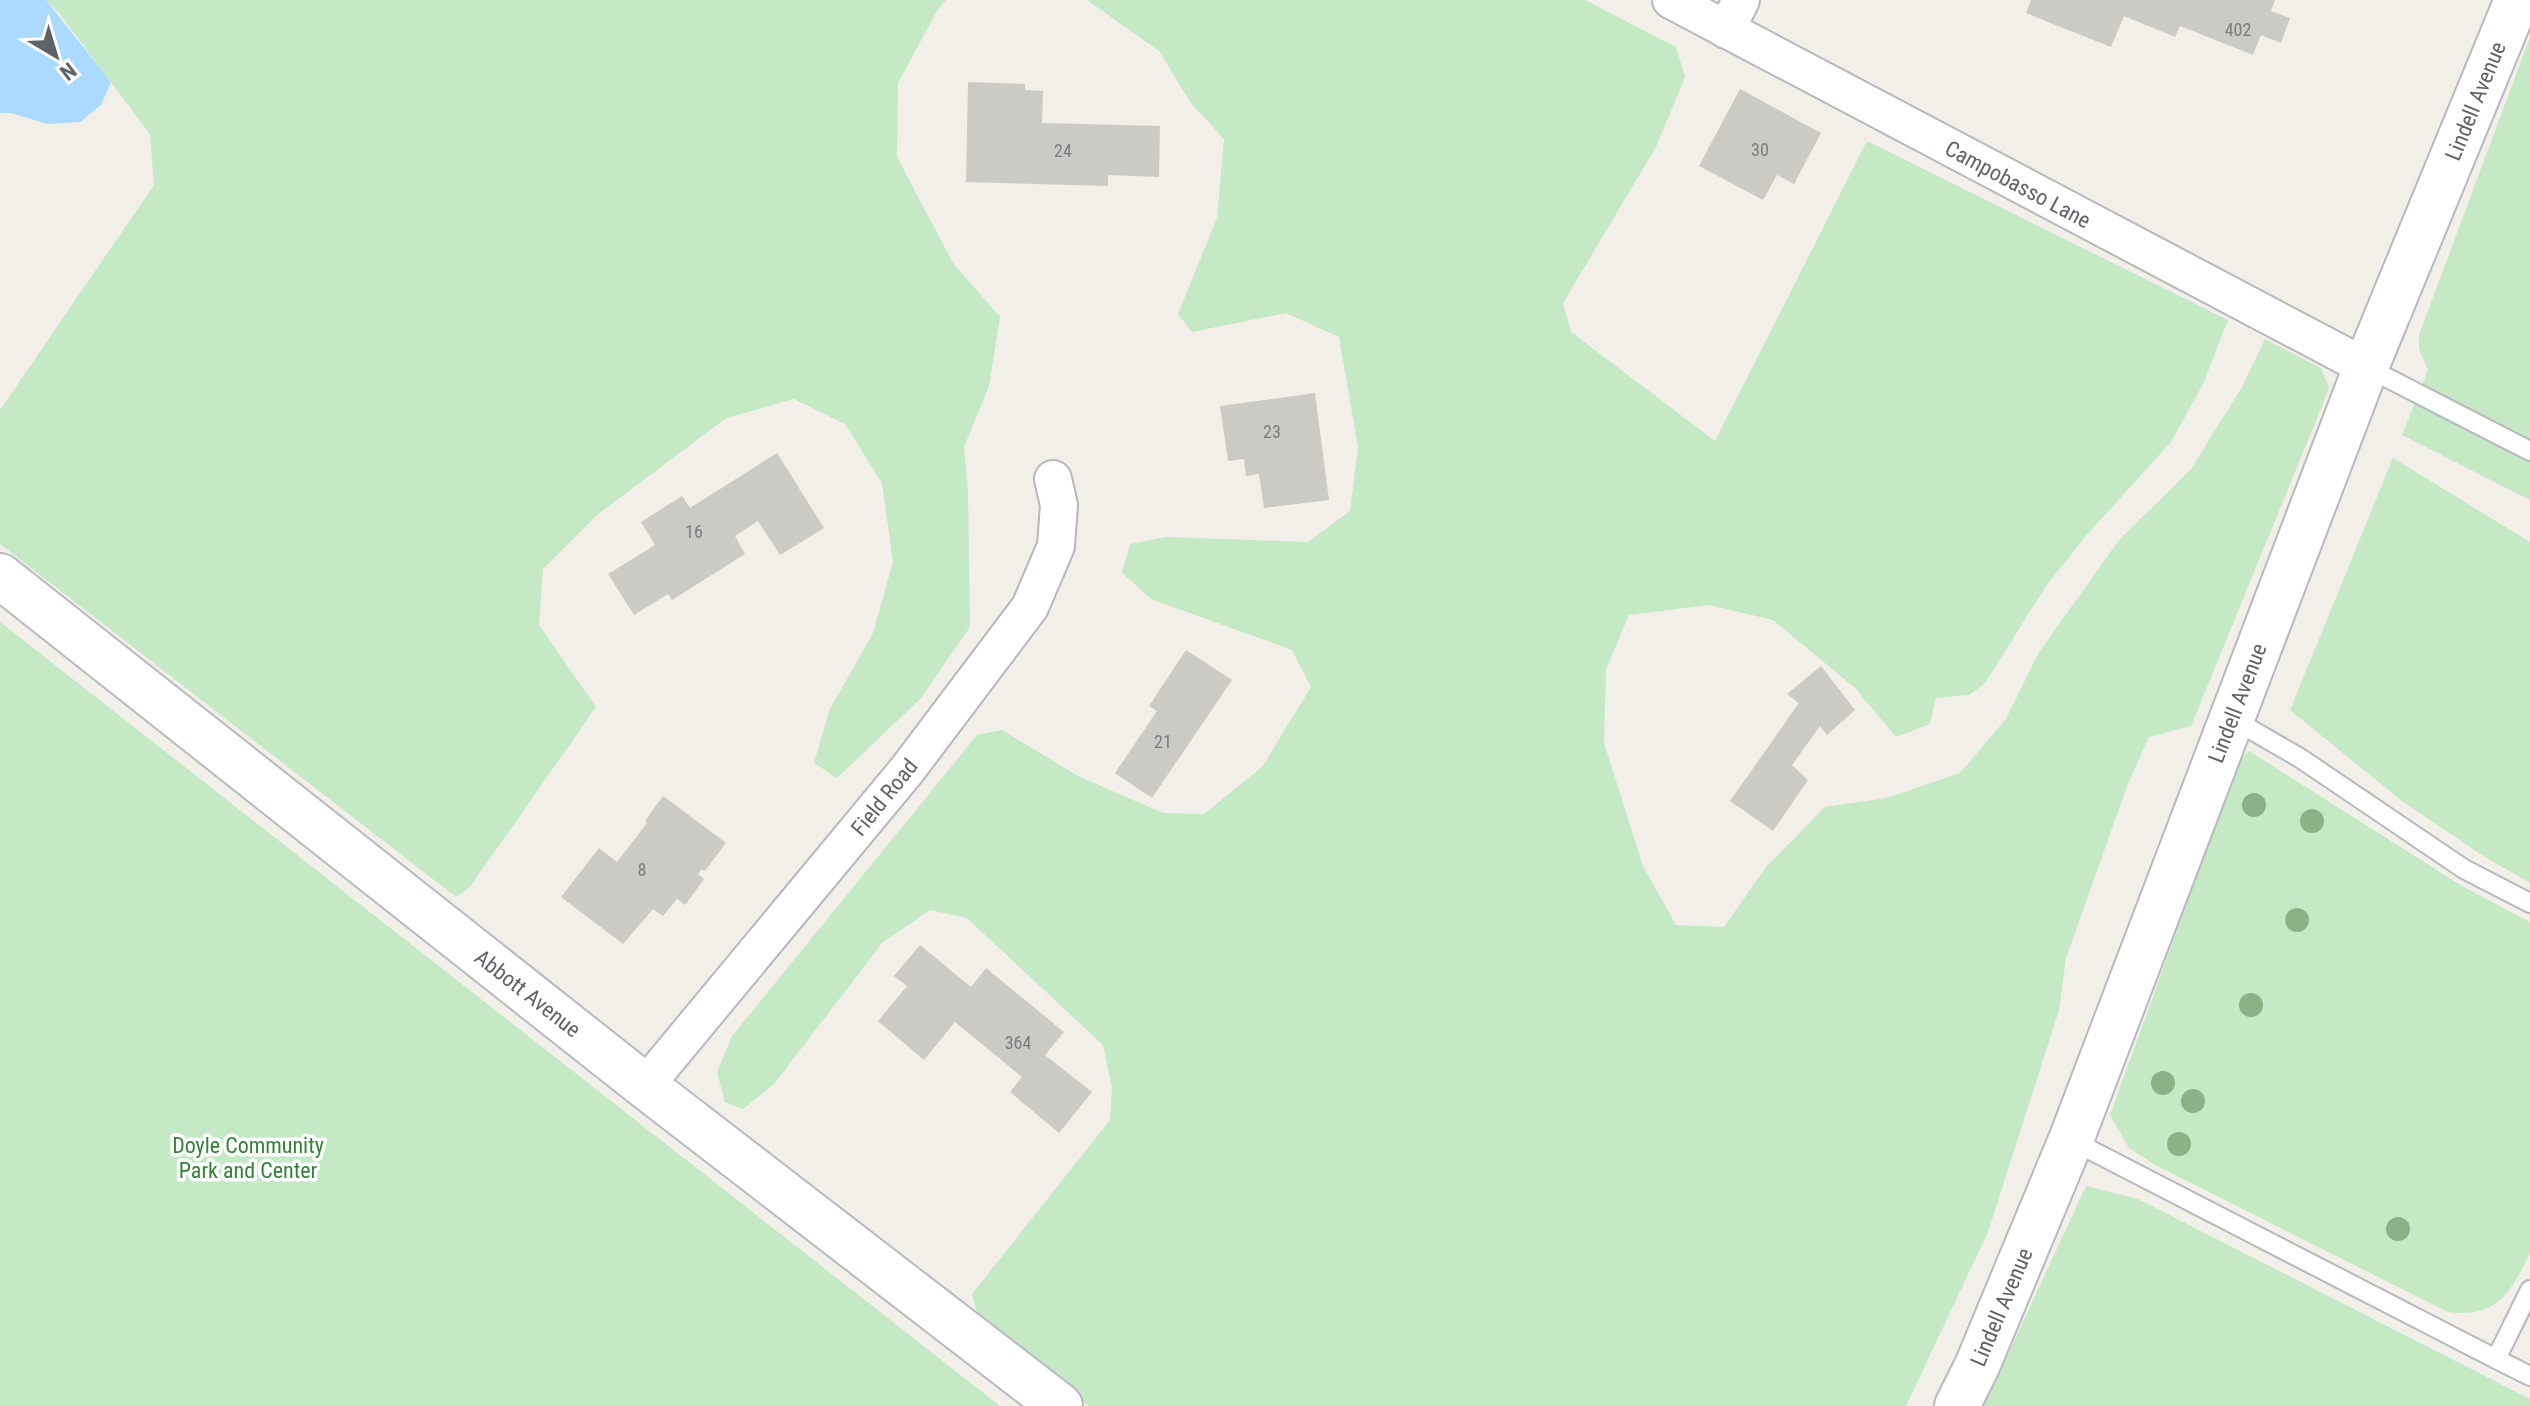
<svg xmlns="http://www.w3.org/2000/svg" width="2530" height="1406" viewBox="0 0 2530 1406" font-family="'Roboto Condensed',sans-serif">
  <rect width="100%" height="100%" fill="#f1efe8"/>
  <path fill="#c5e8c5" d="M 46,0 L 946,0 L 937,11 L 898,83 L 897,157 L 953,263 L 1000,317 L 989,386 L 964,447 L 968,491 L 970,627 L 921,698 L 837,778 L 814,763 L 829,711 L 873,633 L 893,562 L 882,483 L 845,424 L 794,399 L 726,418 L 597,515 L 543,569 L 539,625 L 596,707 L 470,887 L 456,897 L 0,544 L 0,410 L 154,185 L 150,134 L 59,13 Z
    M 1087,0 L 1585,0 L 1676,47 L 1685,77 L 1656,147 L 1563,303 L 1571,332 L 1715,441 L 1867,141 L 2228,320 L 2203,384 L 2171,442 L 2084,538 L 2046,586 L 1985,683 L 1969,695 L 1936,698 L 1930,724 L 1896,737 L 1855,688 L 1773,620 L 1709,605 L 1629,615 L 1606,669 L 1604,743 L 1643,866 L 1676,925 L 1724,927 L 1766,867 L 1825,807 L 1887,798 L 1960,773 L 2006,719 L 2039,652 L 2119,540 L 2191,469 L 2242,387 L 2265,339 L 2321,368 L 2329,387 L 2322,406 L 2191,726 L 2149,737 L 2127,786 L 2066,958 L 2059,1010 L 1988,1232 L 1906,1406 L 1089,1406 L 979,1320 L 972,1294 L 1110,1120 L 1112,1088 L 1103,1045 L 967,918 L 930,910 L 883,942 L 774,1084 L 743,1109 L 725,1102 L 717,1072 L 732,1036 L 977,735 L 1002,730 L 1078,776 L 1163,813 L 1204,814 L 1262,767 L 1311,687 L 1292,650 L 1151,599 L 1122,573 L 1130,544 L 1165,537 L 1308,542 L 1350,511 L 1358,447 L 1339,337 L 1286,313 L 1192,332 L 1178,314 L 1217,218 L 1224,139 L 1191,103 L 1159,51 Z
    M 2530,37 L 2530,500 L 2402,435 L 2428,370 L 2419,349 L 2419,335 Z
    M 2393,458 L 2530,542 L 2530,883 L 2480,854 L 2402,801 L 2290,710 Z
    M 0,622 L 1000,1406 L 0,1406 Z
    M 2249,751 L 2462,886 L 2530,922 L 2530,1253 C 2510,1293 2498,1318 2448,1312 L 2155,1165 L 2129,1148 L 2110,1115 L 2238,762 Z
    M 2086,1186 L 2138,1199 L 2530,1399 L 2530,1406 L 1984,1406 Z"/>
  <path fill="#aadaff" d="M 0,0 L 46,0 L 111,82 L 101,105 L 80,122 L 47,124 L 11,113 L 0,113 Z"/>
  <path fill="#cccac5" d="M 2031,0 L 2275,0 L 2271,11 L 2290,18 L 2281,43 L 2261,35 L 2253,55 L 2180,26 L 2175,37 L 2124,16 L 2111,47 L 2026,13 Z
    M 968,82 L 1025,84 L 1025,90 L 1043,91 L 1042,123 L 1160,126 L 1159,177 L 1108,175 L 1108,186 L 966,182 Z
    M 1740,89 L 1821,133 L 1794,184 L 1777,175 L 1763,200 L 1699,166 Z
    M 1315,393 L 1329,500 L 1264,508 L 1259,474 L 1246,476 L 1244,459 L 1228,461 L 1220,406 Z
    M 777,453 L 824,528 L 780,555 L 758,521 L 735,536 L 745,554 L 672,600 L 668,594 L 634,615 L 608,574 L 655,545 L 641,522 L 682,496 L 690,508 Z
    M 1186,650 L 1232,680 L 1152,798 L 1115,773 L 1157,711 L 1149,706 Z
    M 1821,666 L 1855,710 L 1827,735 L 1820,726 L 1792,765 L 1808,780 L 1773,831 L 1730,801 L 1799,703 L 1787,694 Z
    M 663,796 L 726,843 L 705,871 L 702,869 L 698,874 L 704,879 L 685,905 L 677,899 L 663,916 L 653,909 L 623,944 L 561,897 L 599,848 L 617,862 L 647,823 L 645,821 Z
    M 920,945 L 971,987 L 986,968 L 1064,1032 L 1045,1055 L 1092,1092 L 1059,1133 L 1010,1092 L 1022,1077 L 955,1022 L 924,1060 L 878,1021 L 907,986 L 894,976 Z"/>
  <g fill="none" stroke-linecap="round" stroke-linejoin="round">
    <g stroke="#b5b8bc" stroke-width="22">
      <path id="lane" d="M 2366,367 L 2530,451
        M 2231,718 L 2300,758 L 2464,869 L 2530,903
        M 2071,1140 L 2496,1359 L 2530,1290
        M 2496,1359 L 2530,1376"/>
    </g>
    <g stroke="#b5b8bc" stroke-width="40">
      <path id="street" d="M 1671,0 L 2366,367
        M 1726,30 L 1741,0
        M 645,1086 L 907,770 L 1030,607 L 1056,546 L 1059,505 L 1053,479"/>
    </g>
    <g stroke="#b6babf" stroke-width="48">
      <path id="secondary" d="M 0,576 L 645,1086 L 1060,1406
        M 1957,1406 L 1977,1366 L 2071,1140 L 2366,367 L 2517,0"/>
    </g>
    <use href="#lane" stroke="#fff" stroke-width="18"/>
    <use href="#street" stroke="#fff" stroke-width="36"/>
    <use href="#secondary" stroke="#fff" stroke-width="44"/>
  </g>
  <g fill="#89b387">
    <circle cx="2254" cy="805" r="12"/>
    <circle cx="2312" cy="821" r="12"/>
    <circle cx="2297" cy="920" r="12"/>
    <circle cx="2251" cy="1005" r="12"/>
    <circle cx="2163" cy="1083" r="12"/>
    <circle cx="2193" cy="1101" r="12"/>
    <circle cx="2179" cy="1144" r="12"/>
    <circle cx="2398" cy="1229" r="12"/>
  </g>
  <g text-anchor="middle" stroke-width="7" stroke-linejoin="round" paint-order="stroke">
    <g font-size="18" fill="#7a7d7f">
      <text x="2238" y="36">402</text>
      <text x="1760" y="156">30</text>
      <text x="1063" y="157">24</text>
      <text x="1272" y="438">23</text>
      <text x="694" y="538">16</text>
      <text x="1163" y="748">21</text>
      <text x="642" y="876">8</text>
      <text x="1018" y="1049">364</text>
    </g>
    <g font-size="22" fill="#5f6368" stroke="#fff">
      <text transform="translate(2475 101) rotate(-68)" y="8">Lindell Avenue</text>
      <text transform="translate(2018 184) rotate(28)" y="8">Campobasso Lane</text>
      <text transform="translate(2237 703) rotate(-69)" y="8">Lindell Avenue</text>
      <text transform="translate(884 797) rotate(-51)" y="8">Field Road</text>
      <text transform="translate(528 993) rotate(38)" y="8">Abbott Avenue</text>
      <text transform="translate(2001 1307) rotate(-67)" y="8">Lindell Avenue</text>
    </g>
    <g font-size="22" fill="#348238" stroke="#fff">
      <text x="248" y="1153">Doyle Community<tspan x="248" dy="25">Park and Center</tspan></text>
    </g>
  </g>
  <g transform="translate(56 56) rotate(142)" stroke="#ffffff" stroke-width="6" paint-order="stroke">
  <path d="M0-6L14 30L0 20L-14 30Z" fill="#5f6368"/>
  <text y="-12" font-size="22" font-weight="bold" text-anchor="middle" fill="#5f6368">N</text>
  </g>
</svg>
